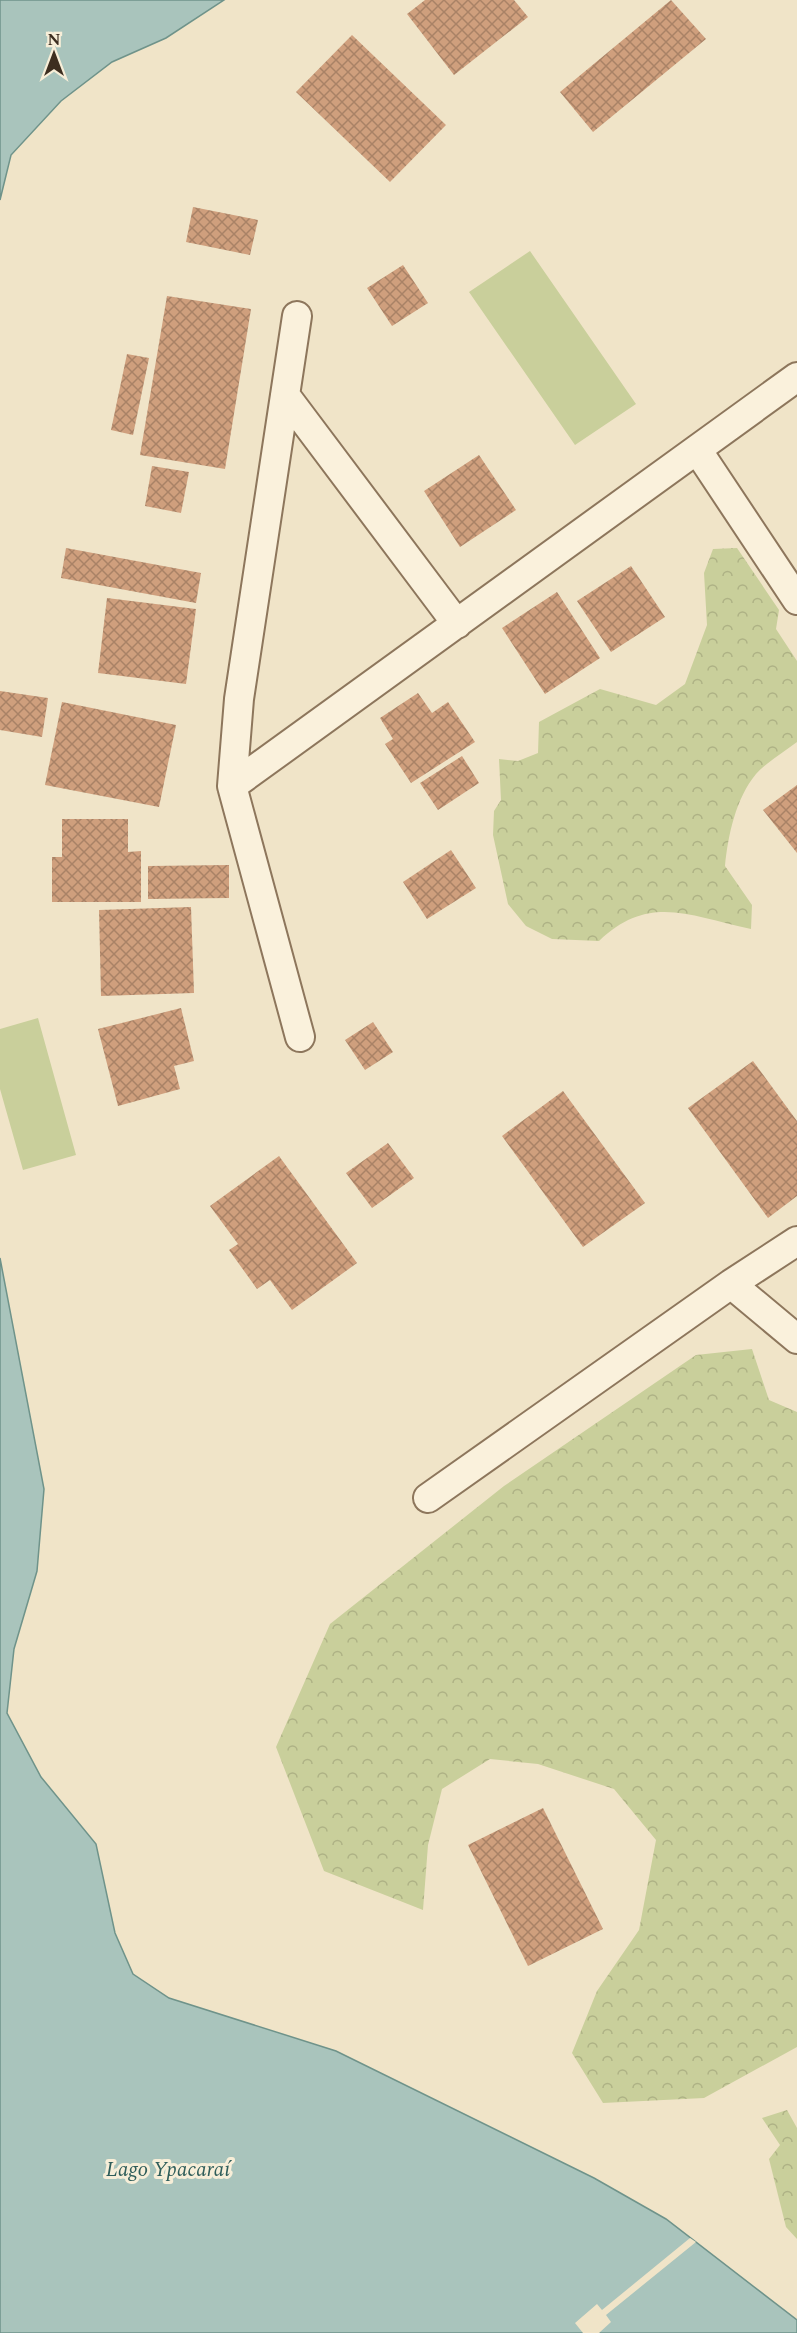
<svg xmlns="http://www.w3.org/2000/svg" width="797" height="2333" viewBox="0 0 797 2333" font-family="Spectral,serif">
  <defs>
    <pattern id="forest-crowns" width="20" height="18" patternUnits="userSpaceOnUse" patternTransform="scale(1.5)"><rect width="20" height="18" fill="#c9cf9b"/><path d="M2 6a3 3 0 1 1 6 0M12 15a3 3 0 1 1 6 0" fill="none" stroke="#aeb285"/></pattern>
    <pattern id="building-cross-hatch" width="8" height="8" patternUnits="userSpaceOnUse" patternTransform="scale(1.5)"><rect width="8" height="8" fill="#cf9f7d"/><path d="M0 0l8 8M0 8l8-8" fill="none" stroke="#a98266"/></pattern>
  </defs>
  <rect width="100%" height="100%" fill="#f0e4c8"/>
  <path fill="url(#forest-crowns)" d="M 737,548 L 779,610 L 776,629 L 797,661 L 797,742 C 784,752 767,762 756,774 C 736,798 728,835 725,866 L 752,905 L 751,929 C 690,916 649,893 599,941 L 552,939 L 526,926 L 508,904 L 493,835 L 494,811 L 501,800 L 499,759 L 518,761 L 538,753 L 539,722 L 600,689 L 656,705 L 685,684 L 707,625 L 704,573 L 713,549 Z
    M 752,1349 L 769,1400 L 797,1412 L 797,2047 L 704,2098 L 603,2103 L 572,2053 L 597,1991 L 639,1930 L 656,1840 L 614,1789 L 538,1764 L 490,1759 L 442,1789 L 428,1845 L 423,1910 L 324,1871 L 276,1747 L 330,1624 L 504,1486 L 696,1355 Z
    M 787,2110 L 797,2128 L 797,2239 L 786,2227 L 769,2159 L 780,2145 L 762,2118 Z"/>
  <path fill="#c9cf9b" d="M 530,251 L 636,404 L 575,445 L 469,292 Z
    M 38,1018 L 76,1155 L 23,1170 L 0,1089 L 0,1029 Z"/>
  <path fill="#a9c4bc" stroke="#6f938a" stroke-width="1.5" d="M 0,0 L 224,0 L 166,38 L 112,62 L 61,101 L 11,155 L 0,200 Z
    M 0,1258 L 44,1489 L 37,1571 L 14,1649 L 7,1713 L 41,1777 L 96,1844 L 115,1933 L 133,1974 L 169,1998 L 336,2051 L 594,2178 L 666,2219 L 797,2320 L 797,2333 L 0,2333 Z"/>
  <path fill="#f0e4c8" d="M 690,2238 L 696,2242 L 606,2315 L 611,2322 L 599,2333 L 583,2333 L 575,2323 L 597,2304 L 602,2310 Z"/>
  <path fill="url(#building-cross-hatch)" d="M 425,0 L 514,0 L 528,17 L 454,75 L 407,14 Z
    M 671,0 L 706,39 L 593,132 L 560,92 Z
    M 352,35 L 446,125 L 390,182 L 296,92 Z
    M 193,207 L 258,220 L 250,255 L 186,242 Z
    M 403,265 L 428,303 L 392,326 L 367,288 Z
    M 167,296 L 251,309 L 225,469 L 140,455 Z
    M 127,354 L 149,358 L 133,435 L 111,430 Z
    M 479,455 L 516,510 L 460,547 L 424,491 Z
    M 152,466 L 189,472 L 181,513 L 145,506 Z
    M 66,548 L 201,573 L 196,603 L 61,578 Z
    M 631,566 L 665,617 L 611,652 L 577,601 Z
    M 557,592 L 600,658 L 545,694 L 502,628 Z
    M 107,598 L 196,609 L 186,684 L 98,673 Z
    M 0,691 L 48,698 L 42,737 L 0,730 Z
    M 418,693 L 432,713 L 448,702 L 475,742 L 411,783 L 385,744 L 393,739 L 380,718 Z
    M 62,702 L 176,725 L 159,807 L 45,785 Z
    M 462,756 L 479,783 L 438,810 L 420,783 Z
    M 797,785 L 797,853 L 763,810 Z
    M 62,819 L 128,819 L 128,852 L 141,851 L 141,902 L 52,902 L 52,857 L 62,857 Z
    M 451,850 L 476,888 L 427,919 L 403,882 Z
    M 229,865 L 229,898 L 148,899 L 148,866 Z
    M 191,907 L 194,993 L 101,996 L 99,910 Z
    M 181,1008 L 194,1061 L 174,1066 L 180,1089 L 118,1106 L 98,1029 Z
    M 373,1022 L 393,1052 L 365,1070 L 345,1040 Z
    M 753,1061 L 797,1121 L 797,1196 L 768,1218 L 688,1108 Z
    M 563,1091 L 645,1203 L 583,1247 L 502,1136 Z
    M 388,1143 L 414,1178 L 372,1208 L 346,1173 Z
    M 279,1156 L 357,1263 L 292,1310 L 270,1280 L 257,1289 L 229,1250 L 238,1244 L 210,1206 Z
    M 543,1808 L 603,1929 L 528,1966 L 468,1845 Z"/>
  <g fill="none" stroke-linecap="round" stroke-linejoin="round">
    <g stroke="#8d765c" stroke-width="32">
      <path id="street" d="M 297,316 L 239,699 L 232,786 L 300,1037
        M 285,395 L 457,624
        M 698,451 L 797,600
        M 232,786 L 797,377
        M 731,1284 L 797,1339
        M 428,1498 L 731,1284 L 797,1241"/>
    </g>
    <use href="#street" stroke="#faf1dc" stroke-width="28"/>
  </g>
  <g text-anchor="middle" stroke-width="6" stroke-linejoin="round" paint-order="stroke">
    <g font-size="21" font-style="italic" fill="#2f5d5a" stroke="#f7eed8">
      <text x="168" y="2176">Lago Ypacaraí</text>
    </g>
  </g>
  <g transform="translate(54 54)" stroke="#f7eed8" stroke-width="4.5" paint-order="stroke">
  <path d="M0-4.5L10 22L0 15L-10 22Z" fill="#3d2e20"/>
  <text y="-9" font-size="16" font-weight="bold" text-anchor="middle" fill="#3d2e20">N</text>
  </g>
</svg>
